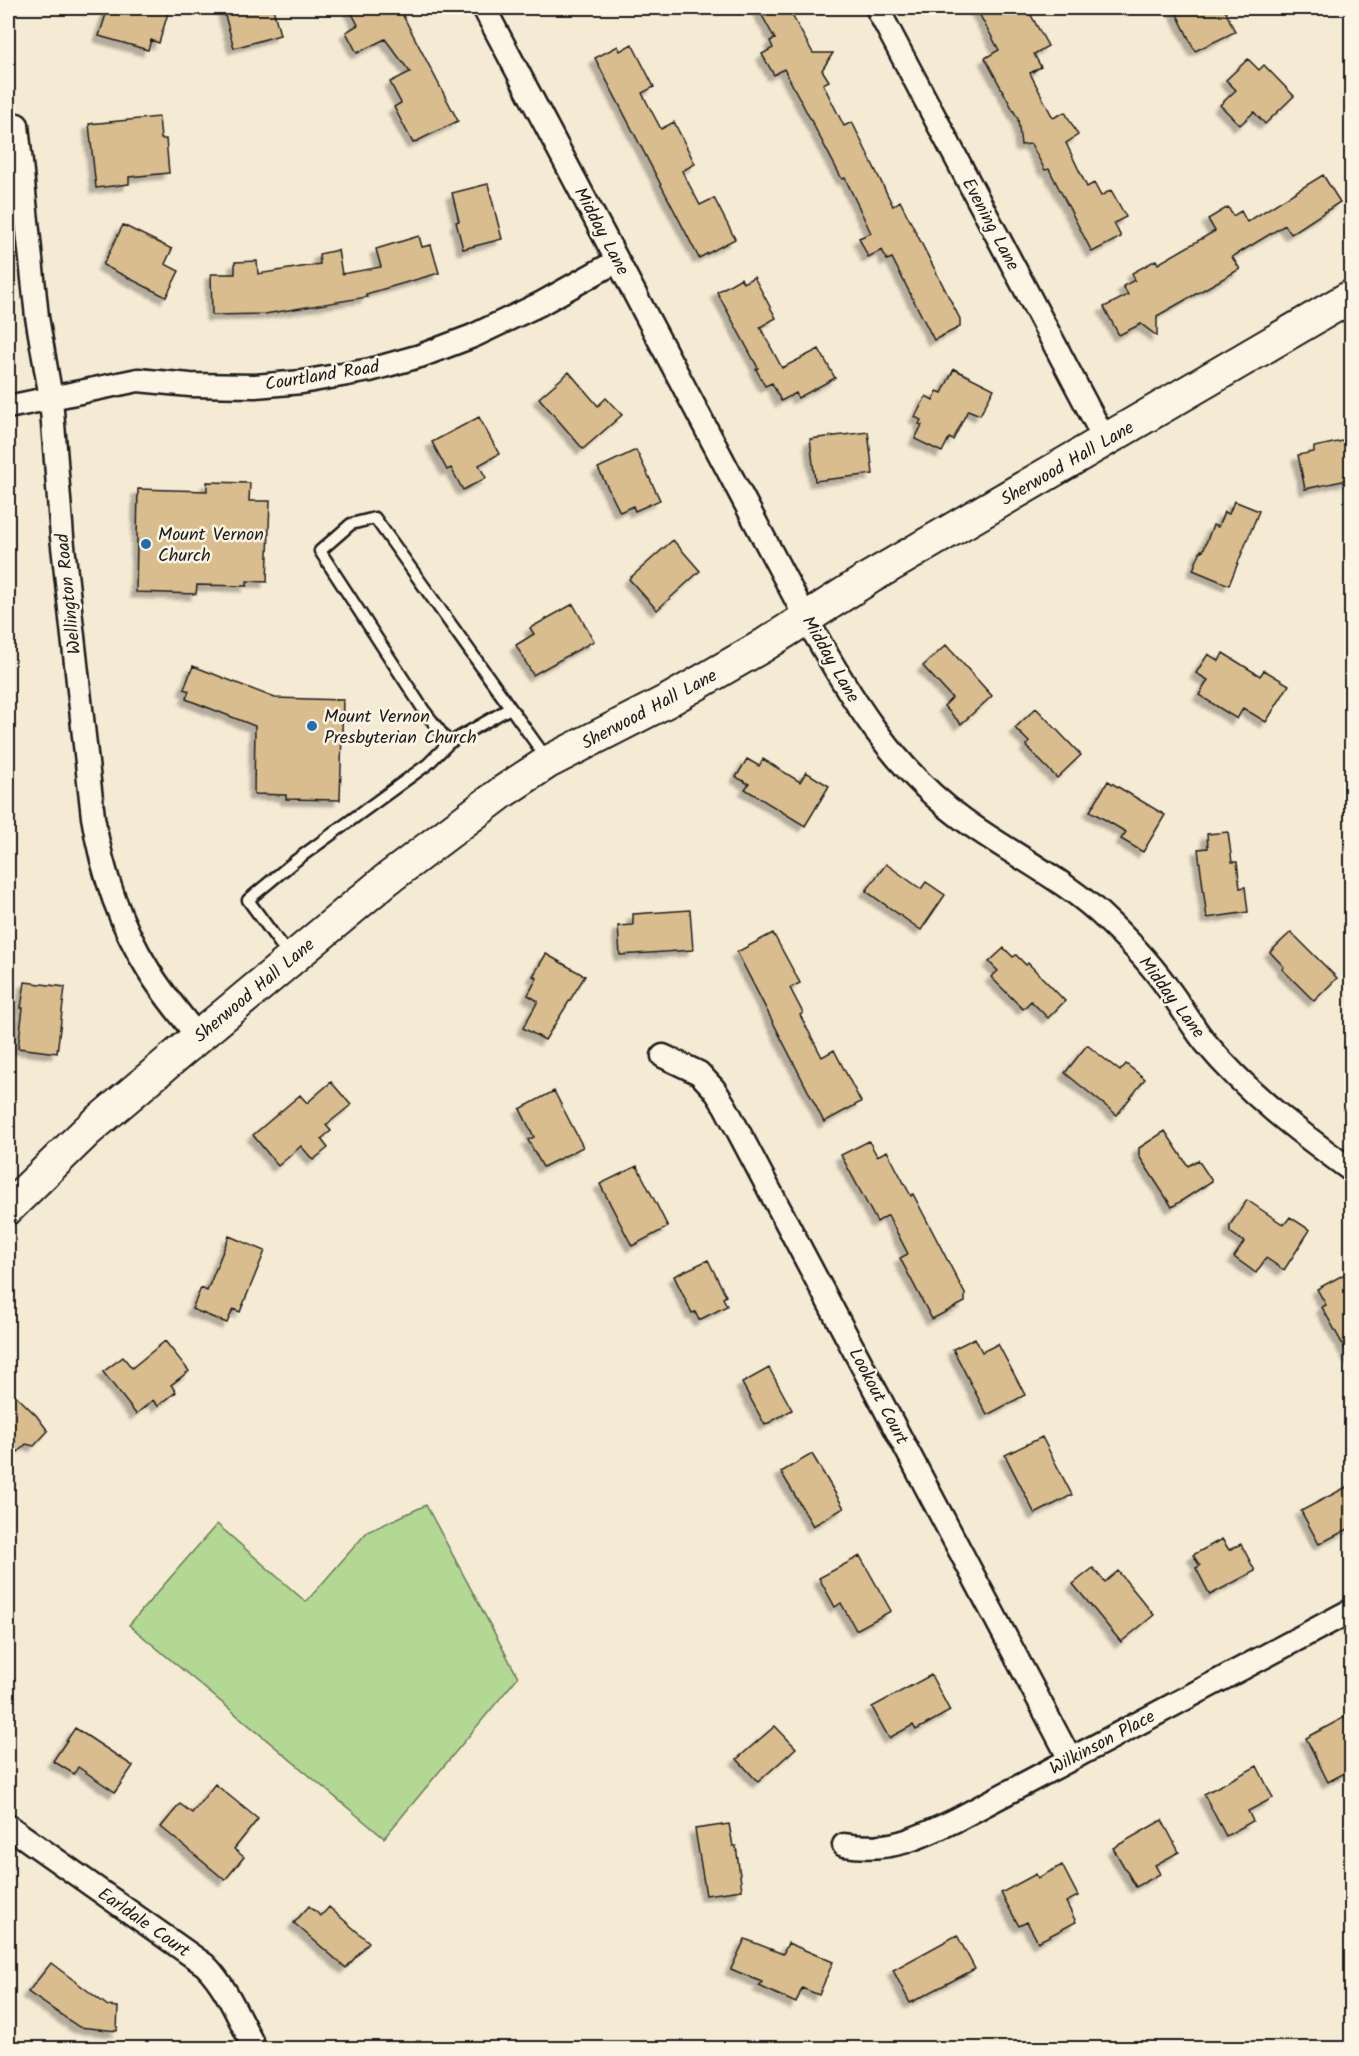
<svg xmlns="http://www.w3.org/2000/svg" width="1359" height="2056" viewBox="0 0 1359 2056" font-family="Kalam,sans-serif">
  <defs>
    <filter id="shadow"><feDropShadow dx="-5.5" dy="5.5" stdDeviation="1.5" flood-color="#0004"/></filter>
  </defs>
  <rect width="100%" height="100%" fill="#f5ead4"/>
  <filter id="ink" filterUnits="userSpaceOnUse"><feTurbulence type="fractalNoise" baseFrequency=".0167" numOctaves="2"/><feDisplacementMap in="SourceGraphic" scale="12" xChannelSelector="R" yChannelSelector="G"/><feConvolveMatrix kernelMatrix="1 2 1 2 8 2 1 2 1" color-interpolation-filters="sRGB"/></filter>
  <g filter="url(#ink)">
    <path fill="#b2d893" stroke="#677a58" stroke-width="1.5" d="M 426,1505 L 518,1677 L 384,1838 L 129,1625 L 217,1524 L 306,1602 L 367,1532 Z"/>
    <path fill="#dabd8e" stroke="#1c1c1c" stroke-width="1.5" filter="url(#shadow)" d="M 108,8 L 149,8 L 168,13 L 159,43 L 151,40 L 148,50 L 99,36 Z
      M 223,8 L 273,8 L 280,35 L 234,48 Z
      M 349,8 L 399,8 L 458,121 L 413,143 L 394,107 L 401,103 L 390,82 L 410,72 L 385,39 L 357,53 L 346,32 L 358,25 Z
      M 758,8 L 788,8 L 813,53 L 833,53 L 822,70 L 829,81 L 823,84 L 844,126 L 852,122 L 893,206 L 900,201 L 960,319 L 960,327 L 934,340 L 892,258 L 887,260 L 882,250 L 868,257 L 859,238 L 871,233 L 845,178 L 842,179 L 784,69 L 774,75 L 762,54 L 773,48 L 770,41 L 775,39 Z
      M 976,8 L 1027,8 L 1048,46 L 1034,54 L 1041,67 L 1030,73 L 1053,118 L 1065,112 L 1078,135 L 1066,143 L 1087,187 L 1094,183 L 1101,196 L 1111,190 L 1126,217 L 1114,223 L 1121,237 L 1092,252 L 1049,169 L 1045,170 L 1031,144 L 1021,145 L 1018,119 L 985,58 L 999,50 Z
      M 1174,8 L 1224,8 L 1235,32 L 1195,51 Z
      M 632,44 L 654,87 L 642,93 L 661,129 L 674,122 L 695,164 L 682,171 L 700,205 L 714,198 L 735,239 L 699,258 L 595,58 L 618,46 L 620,51 Z
      M 1248,59 L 1259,70 L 1264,65 L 1294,96 L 1265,124 L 1254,112 L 1240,125 L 1220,105 L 1236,90 L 1226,80 Z
      M 159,117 L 161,139 L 166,139 L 169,173 L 129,177 L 129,184 L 96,188 L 89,124 Z
      M 1323,175 L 1340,202 L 1291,234 L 1285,225 L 1232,257 L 1240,269 L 1157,316 L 1157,336 L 1141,324 L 1119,335 L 1104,307 L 1128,295 L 1123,286 L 1135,280 L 1132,273 L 1156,260 L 1158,264 L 1215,231 L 1208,219 L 1228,207 L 1233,216 L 1241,211 L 1247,222 Z
      M 488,184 L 502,239 L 463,249 L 456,222 L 459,221 L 452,193 Z
      M 123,225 L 172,249 L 165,264 L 179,271 L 166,297 L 103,265 Z
      M 419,236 L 422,247 L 431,245 L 439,273 L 366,294 L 367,297 L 265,314 L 212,315 L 211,274 L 235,274 L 235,262 L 257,261 L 258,274 L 320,264 L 319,254 L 338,250 L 342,274 L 381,267 L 376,249 Z
      M 754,277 L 776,318 L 760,327 L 782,368 L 819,349 L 835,378 L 798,398 L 796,393 L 781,401 L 772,383 L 765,386 L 756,369 L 758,368 L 717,292 L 741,278 L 743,283 Z
      M 954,369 L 994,389 L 980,415 L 968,410 L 953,440 L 949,438 L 942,452 L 915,439 L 922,425 L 919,424 L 921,420 L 915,417 L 926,396 L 933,400 L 937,391 L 942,393 Z
      M 569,372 L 598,406 L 606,398 L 622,415 L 583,449 L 539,398 Z
      M 479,417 L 499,454 L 479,465 L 486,478 L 463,490 L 451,468 L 447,470 L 432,442 Z
      M 868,432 L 873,474 L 815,481 L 810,439 Z
      M 1352,439 L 1352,479 L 1305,489 L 1298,455 L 1314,452 L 1314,447 Z
      M 636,450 L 660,500 L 635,511 L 633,506 L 620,512 L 598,468 Z
      M 207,482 L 250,483 L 249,501 L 270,501 L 267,582 L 247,581 L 247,586 L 197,585 L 196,594 L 136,592 L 138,489 L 207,491 Z
      M 1234,501 L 1259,511 L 1229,585 L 1193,570 L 1201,550 L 1203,551 L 1213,525 L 1218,527 L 1224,512 L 1229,514 Z
      M 673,540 L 700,571 L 657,610 L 629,579 Z
      M 573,604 L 594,641 L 533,675 L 516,645 L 534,634 L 530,628 Z
      M 946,645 L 992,696 L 961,724 L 944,706 L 952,698 L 923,666 Z
      M 1223,653 L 1260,676 L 1264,670 L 1289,685 L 1266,722 L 1243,708 L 1237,719 L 1199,695 L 1208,680 L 1196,673 L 1208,654 L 1219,661 Z
      M 193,666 L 275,698 L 343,700 L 340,800 L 286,799 L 286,795 L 254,794 L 255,726 L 186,699 L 189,691 L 184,689 Z
      M 1036,708 L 1081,755 L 1057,778 L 1026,746 L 1029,742 L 1015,728 Z
      M 747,759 L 759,766 L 763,759 L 800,782 L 806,772 L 829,786 L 805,826 L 745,789 L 749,784 L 736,777 Z
      M 1108,781 L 1165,815 L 1143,852 L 1121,839 L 1126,832 L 1090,811 Z
      M 1228,832 L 1232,862 L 1237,862 L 1240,888 L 1245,887 L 1248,912 L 1207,918 L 1198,849 L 1208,848 L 1207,834 Z
      M 886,864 L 921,889 L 926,882 L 945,895 L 921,930 L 866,891 Z
      M 690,910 L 693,950 L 620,955 L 618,926 L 633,925 L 633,914 Z
      M 1291,932 L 1337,978 L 1314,1001 L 1282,969 L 1284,967 L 1270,952 Z
      M 773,933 L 800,983 L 790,988 L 803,1013 L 800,1015 L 822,1057 L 834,1050 L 861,1102 L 824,1122 L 737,952 Z
      M 1004,948 L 1013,957 L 1016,955 L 1026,965 L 1028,963 L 1065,1001 L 1048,1018 L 1031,1001 L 1023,1009 L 991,977 L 998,971 L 989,962 Z
      M 546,954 L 585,976 L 545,1040 L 523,1028 L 538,1001 L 528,995 L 537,978 L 533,976 Z
      M 25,982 L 65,987 L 57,1053 L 18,1048 L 23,1008 L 21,1008 Z
      M 1087,1045 L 1120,1071 L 1126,1064 L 1145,1079 L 1117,1115 L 1065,1073 Z
      M 331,1082 L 351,1105 L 326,1125 L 331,1131 L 321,1139 L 328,1148 L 313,1160 L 301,1146 L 278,1166 L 253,1135 L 300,1095 L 307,1103 Z
      M 554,1091 L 583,1147 L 543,1167 L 528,1140 L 534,1137 L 520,1109 Z
      M 1165,1131 L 1188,1166 L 1198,1160 L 1212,1181 L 1172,1207 L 1139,1156 L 1139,1148 Z
      M 869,1141 L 877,1156 L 887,1151 L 911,1196 L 913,1194 L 965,1294 L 965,1302 L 932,1319 L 900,1258 L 908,1254 L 888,1215 L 877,1222 L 841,1155 Z
      M 637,1166 L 668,1227 L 632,1246 L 600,1184 Z
      M 1247,1200 L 1284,1225 L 1290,1217 L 1310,1230 L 1284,1270 L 1266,1258 L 1256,1273 L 1234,1257 L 1244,1242 L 1230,1232 L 1230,1225 Z
      M 229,1236 L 265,1251 L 240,1312 L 233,1309 L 227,1323 L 192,1309 L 201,1288 L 207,1291 Z
      M 708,1260 L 726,1296 L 723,1298 L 727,1306 L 699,1320 L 695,1312 L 692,1313 L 674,1276 Z
      M 1352,1270 L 1352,1361 L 1322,1307 L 1326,1305 L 1317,1289 Z
      M 975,1338 L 982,1352 L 998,1344 L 1025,1395 L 987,1415 L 953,1349 Z
      M 165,1341 L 189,1371 L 171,1385 L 176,1392 L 158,1406 L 153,1400 L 136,1414 L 103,1372 L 123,1357 L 132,1368 Z
      M 769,1368 L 792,1410 L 765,1425 L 742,1383 Z
      M 8,1388 L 36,1415 L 48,1431 L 34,1446 L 26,1444 L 18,1452 L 8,1440 Z
      M 1042,1437 L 1072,1495 L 1035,1514 L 1005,1455 Z
      M 812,1454 L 844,1508 L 813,1526 L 781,1472 Z
      M 1352,1484 L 1352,1527 L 1319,1544 L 1301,1511 Z
      M 1222,1539 L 1229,1550 L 1241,1544 L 1255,1571 L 1210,1595 L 1196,1568 L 1200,1566 L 1193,1555 Z
      M 860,1556 L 891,1611 L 856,1630 L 841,1603 L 835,1607 L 819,1578 Z
      M 1093,1568 L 1105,1582 L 1118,1571 L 1154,1615 L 1121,1642 L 1073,1584 Z
      M 931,1675 L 950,1711 L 916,1730 L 913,1725 L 889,1738 L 872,1707 Z
      M 1352,1713 L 1352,1769 L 1328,1782 L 1306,1738 Z
      M 775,1726 L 796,1748 L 758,1782 L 737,1759 Z
      M 75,1728 L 133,1766 L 115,1792 L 78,1767 L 74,1774 L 53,1761 Z
      M 1257,1766 L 1273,1798 L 1248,1811 L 1253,1821 L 1226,1836 L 1204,1794 Z
      M 215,1784 L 258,1819 L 234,1849 L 244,1857 L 225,1880 L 161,1827 L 180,1804 L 192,1813 Z
      M 1162,1820 L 1179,1852 L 1155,1865 L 1160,1874 L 1136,1887 L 1113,1848 Z
      M 729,1824 L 733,1846 L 736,1846 L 742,1890 L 706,1895 L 695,1829 Z
      M 1062,1865 L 1078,1896 L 1066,1902 L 1076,1922 L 1038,1942 L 1027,1922 L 1019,1926 L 1001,1893 L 1036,1874 L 1038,1878 Z
      M 309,1906 L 321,1916 L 329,1907 L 369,1942 L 346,1968 L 294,1923 Z
      M 957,1935 L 975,1969 L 910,2003 L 893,1970 Z
      M 745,1939 L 783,1954 L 788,1943 L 833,1962 L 819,1995 L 802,1988 L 796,2003 L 759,1986 L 762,1982 L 731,1969 Z
      M 51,1963 L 108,2006 L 118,2007 L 117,2031 L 79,2027 L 28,1992 Z"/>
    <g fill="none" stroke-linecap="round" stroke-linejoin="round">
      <g stroke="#1c1c1c" stroke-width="15">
        <path id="lane" d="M 449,743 L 510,708
          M 289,956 L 248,900 L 295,861 L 428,764 L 449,743 L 423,709 L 320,551 L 351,524 L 375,518 L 547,759"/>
      </g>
      <g stroke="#1c1c1c" stroke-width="27">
        <path id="street" d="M 484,8 L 806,618 C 848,694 892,768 964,820 C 1012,855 1067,880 1109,922 C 1131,943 1152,965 1169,990 C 1182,1007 1192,1026 1205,1042 C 1247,1093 1299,1132 1352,1171
          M 877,8 L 1105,440
          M 17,125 L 37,317 L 51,398 L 62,537 L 93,817 C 102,872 119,923 149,971 C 163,994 181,1015 198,1037
          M 8,407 L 138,380 L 190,385 L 255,386 L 302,382 L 370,370 L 420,356 L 473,336 L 540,304 L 617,261
          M 663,1056 L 699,1073 L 714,1089 L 725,1106 L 1070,1759
          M 8,1826 L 205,1965 C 226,1986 238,2016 252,2043
          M 844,1845 C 890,1852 916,1839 956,1820 L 1352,1610"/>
      </g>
      <g stroke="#1c1c1c" stroke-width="36">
        <path id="secondary" d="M 8,1208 L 87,1131 L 198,1037 L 386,880 L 504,791 L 548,762 L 669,700 L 761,647 L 869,578 L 1352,296"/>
      </g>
      <use href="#lane" stroke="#fcf5e5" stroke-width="10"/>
      <use href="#street" stroke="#fcf5e5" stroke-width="22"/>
      <use href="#secondary" stroke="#fcf5e5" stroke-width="32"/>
    </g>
  </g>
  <g fill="#1f6fb2" stroke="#fcf5e5" stroke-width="2">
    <circle cx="146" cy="544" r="6"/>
    <circle cx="312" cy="726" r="6"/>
  </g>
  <g text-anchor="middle" stroke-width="5" stroke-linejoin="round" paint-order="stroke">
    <g font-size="18" fill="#1c1c1c" stroke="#fcf5e5">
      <text transform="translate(991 224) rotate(62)" y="6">Evening Lane</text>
      <text transform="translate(602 231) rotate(62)" y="6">Midday Lane</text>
      <text transform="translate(322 375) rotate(-9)" y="6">Courtland Road</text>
      <text transform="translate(1067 463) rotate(-30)" y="6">Sherwood Hall Lane</text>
      <text transform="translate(68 594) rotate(-96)" y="6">Wellington Road</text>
      <text transform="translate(831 659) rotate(60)" y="6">Midday Lane</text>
      <text transform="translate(649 709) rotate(-28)" y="6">Sherwood Hall Lane</text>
      <text transform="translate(254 990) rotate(-40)" y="6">Sherwood Hall Lane</text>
      <text transform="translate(1172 997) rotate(53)" y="6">Midday Lane</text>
      <text transform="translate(879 1396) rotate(62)" y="6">Lookout Court</text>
      <text transform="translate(1102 1742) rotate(-28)" y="6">Wilkinson Place</text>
      <text transform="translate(144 1922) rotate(35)" y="6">Earldale Court</text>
    </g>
    <g font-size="18" fill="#1c1c1c" stroke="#fcf5e5" text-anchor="start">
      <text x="158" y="540">Mount Vernon<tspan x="158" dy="21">Church</tspan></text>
      <text x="324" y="722">Mount Vernon<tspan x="324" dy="21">Presbyterian Church</tspan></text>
    </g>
  </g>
  <rect width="1359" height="2056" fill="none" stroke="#fcf5e5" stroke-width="30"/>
  <rect x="15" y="15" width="1329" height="2026" fill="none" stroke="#1c1c1c" stroke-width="2" filter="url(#ink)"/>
</svg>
